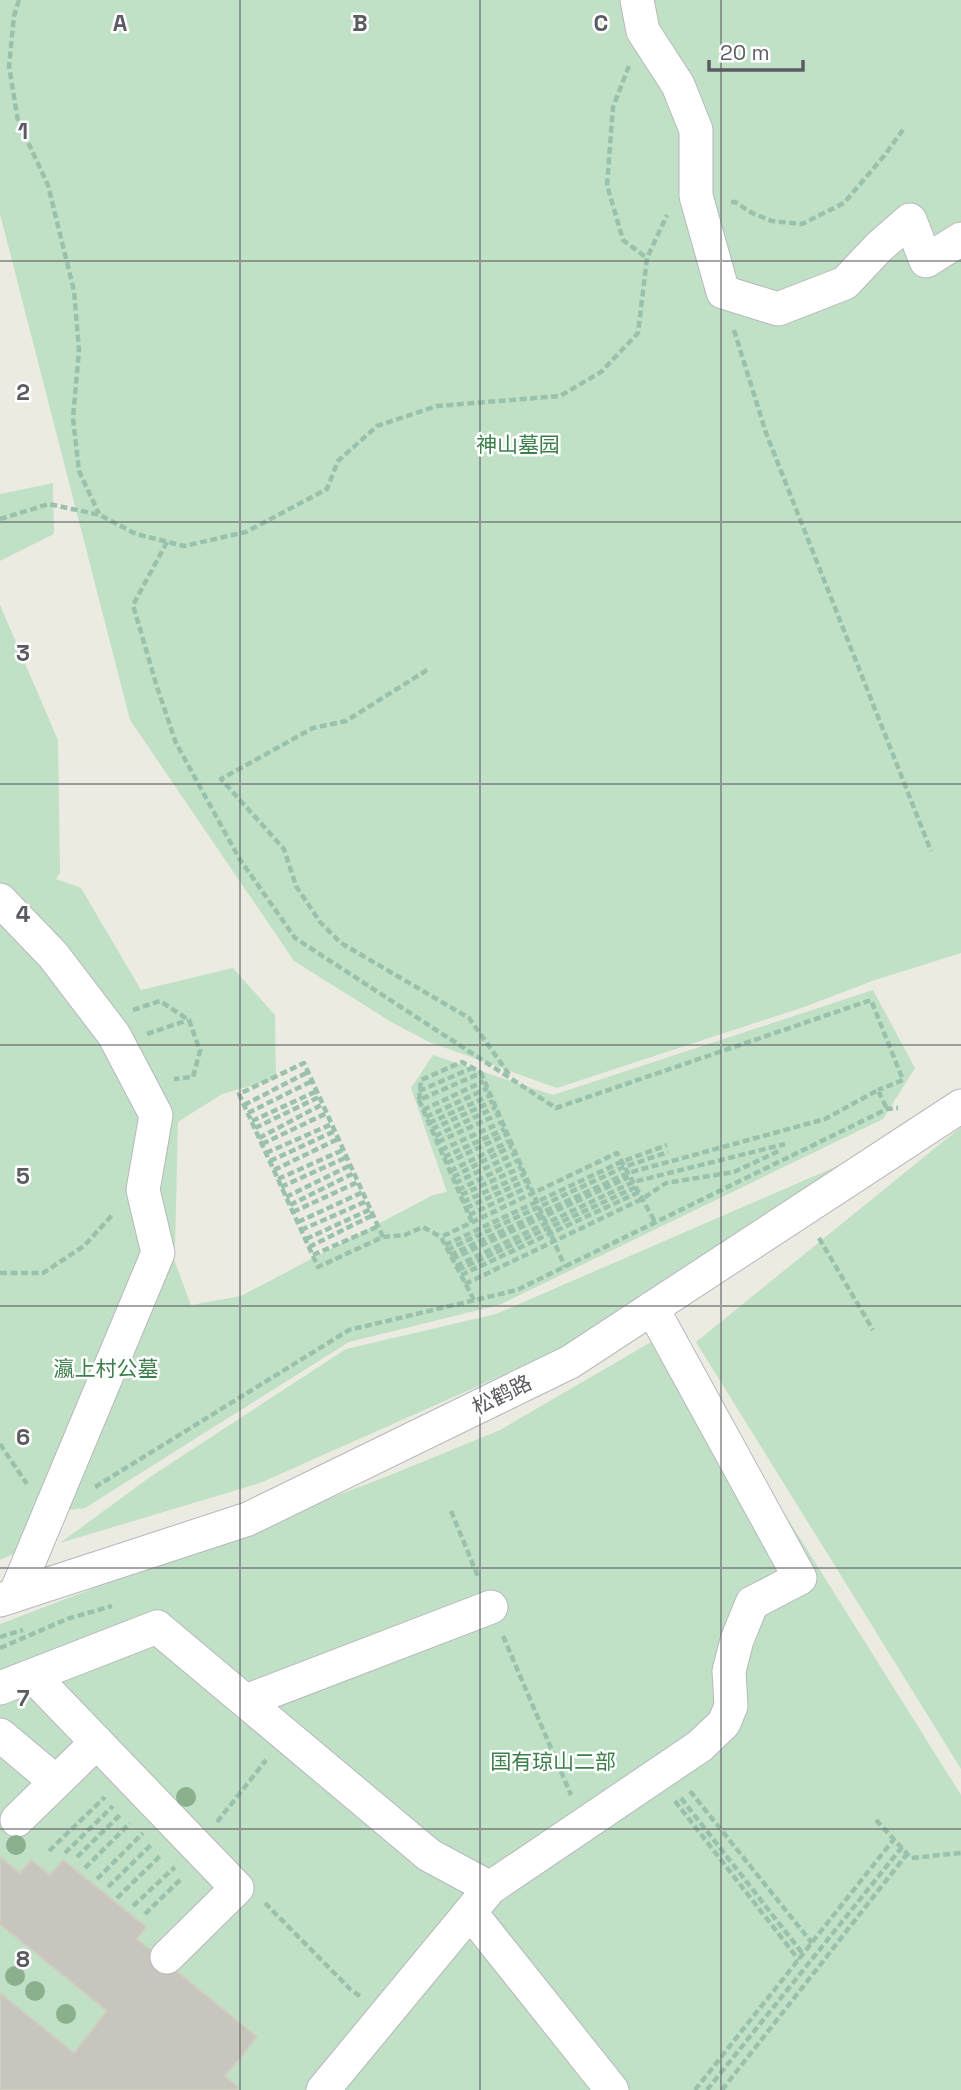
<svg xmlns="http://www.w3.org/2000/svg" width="961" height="2090" viewBox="0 0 961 2090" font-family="'Space Grotesk','Noto Sans SC',sans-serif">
  <rect width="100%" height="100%" fill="#ecebe2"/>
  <path fill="#c0e1c6" d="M 0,0 L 961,0 L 961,953 L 875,980 L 804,1007 L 557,1088 L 429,1042 L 393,1023 L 294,961 L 130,720 L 0,214 Z
    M 53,483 L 54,534 L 0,561 L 0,494 Z
    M 0,605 L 58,740 L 60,873 L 56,879 L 81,888 L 141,990 L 233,968 L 275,1015 L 276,1079 L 222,1094 L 178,1122 L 175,1248 L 172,1254 L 191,1305 L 241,1296 L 433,1195 L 447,1192 L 411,1088 L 433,1055 L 553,1095 L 873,990 L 915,1068 L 883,1119 L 499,1305 L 349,1342 L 85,1508 L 32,1515 L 29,1547 L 0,1560 Z
    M 961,1127 L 961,1769 L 696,1342 Z
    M 849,1161 L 566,1347 L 260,1483 L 60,1543 L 150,1477 L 346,1349 L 496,1314 Z
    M 670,1331 L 961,1795 L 961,2090 L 0,2090 L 0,1624 L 388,1476 L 500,1430 Z"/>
  <path fill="#c7c5be" stroke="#d0cdc1" stroke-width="2" d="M 0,1857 L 20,1873 L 31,1860 L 50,1875 L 63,1860 L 146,1927 L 137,1939 L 257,2037 L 225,2076 L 238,2087 L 235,2090 L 0,2090 L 0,1993 L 74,2053 L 107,2011 L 0,1924 Z"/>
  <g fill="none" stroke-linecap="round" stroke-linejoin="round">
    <g stroke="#b7b8bd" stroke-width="35">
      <path id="minor" d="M 637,0 L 643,31 L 678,85 L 696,130 L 696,196 L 723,292 L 778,309 L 845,283 L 879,247 L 910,220 L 926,261 L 961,239
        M 0,900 L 53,955 L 114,1035 L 156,1115 L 143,1190 L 158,1253 L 15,1595
        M 0,1600 L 248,1519 L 570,1362 L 961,1106
        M 33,1676 L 237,1888 L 167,1957
        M 0,1688 L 157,1627 L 429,1855 L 490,1888 L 700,1746 L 724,1723 L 731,1706 L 729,1671 L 737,1640 L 752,1603 L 800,1578 L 652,1308
        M 246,1701 L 491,1607
        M 0,1735 L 56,1782
        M 17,1820 L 97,1742
        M 470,1912 L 612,2090
        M 323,2090 L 490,1888"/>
    </g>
    <path stroke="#9ac1ac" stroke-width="4.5" stroke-dasharray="7 3.5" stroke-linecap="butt" d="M 19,0 L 14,16 L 9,66 L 18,121 L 48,185 L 74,291 L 79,350 L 73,418 L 79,471 L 99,514
      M 629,66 L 613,107 L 607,185 L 623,240 L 647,258
      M 731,202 L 735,202 L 752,213 L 772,221 L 802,224 L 844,203 L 884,156 L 905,127
      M 734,330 L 766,433 L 931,851
      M 0,519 L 49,504 L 100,515 L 136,534 L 184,546 L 246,532 L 327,489 L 338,461 L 377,426 L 437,406 L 560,396 L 601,372 L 638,333 L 647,258 L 667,215
      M 167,542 L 133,605 L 157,687 L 176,743 L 239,858 L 295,938 L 556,1108 L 871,1000 L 903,1080 L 878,1090
      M 427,670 L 346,721 L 313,728 L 221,779 L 284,849 L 296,886 L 320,922 L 341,943 L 469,1018 L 511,1077
      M 133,1010 L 160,1001 L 189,1020 L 200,1051 L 193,1077 L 174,1079
      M 147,1034 L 188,1020
      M 419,1091 L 472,1068
      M 419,1100 L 421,1080 L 462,1062 L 480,1072
      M 244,1105 L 308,1072
      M 423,1110 L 484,1081
      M 248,1113 L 312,1081
      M 426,1117 L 488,1088
      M 252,1121 L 317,1091
      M 429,1123 L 491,1095
      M 255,1128 L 319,1097
      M 432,1129 L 493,1101
      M 435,1136 L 496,1107
      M 259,1138 L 323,1104
      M 438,1142 L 499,1114
      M 262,1144 L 327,1113
      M 441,1150 L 502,1122
      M 266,1153 L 332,1124
      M 444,1157 L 505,1129
      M 270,1161 L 335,1131
      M 447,1163 L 507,1134
      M 274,1170 L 338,1139
      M 450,1171 L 510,1141
      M 453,1177 L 512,1146
      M 278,1179 L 343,1150
      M 455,1183 L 516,1153
      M 281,1187 L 347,1157
      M 458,1190 L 519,1160
      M 461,1195 L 522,1167
      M 286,1197 L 351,1165
      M 463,1202 L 525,1174
      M 290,1205 L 354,1173
      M 466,1208 L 527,1180
      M 293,1212 L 358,1182
      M 469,1215 L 530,1186
      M 298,1222 L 363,1192
      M 472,1222 L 419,1100 L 481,1073 L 565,1267
      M 301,1230 L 367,1201
      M 383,1237 L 304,1063 L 239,1094 L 318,1267 L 383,1237 L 405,1235 L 423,1227 L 441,1237
      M 819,1238 L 873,1330
      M 306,1239 L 371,1209
      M 445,1245 L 621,1162 L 667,1145
      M 309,1247 L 373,1215
      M 447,1250 L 624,1167 L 668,1152
      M 313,1255 L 379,1226
      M 450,1255 L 628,1173 L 825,1119 L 878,1090 L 887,1109
      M 452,1259 L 629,1177
      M 456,1266 L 633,1182 L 785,1144
      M 458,1270 L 636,1187
      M 0,1273 L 43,1273 L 84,1246 L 114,1213
      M 461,1275 L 639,1192
      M 465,1284 L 642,1199 L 666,1183 L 734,1172 L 781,1150
      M 474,1300 L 441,1237 L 617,1153 L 655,1222
      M 0,1444 L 27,1484
      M 95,1487 L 349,1330 L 517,1290 L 887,1109 L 898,1108
      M 451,1511 L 479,1579
      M 503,1636 L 571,1795
      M 0,1637 L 23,1630
      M 0,1648 L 67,1619 L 112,1606
      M 690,1791 L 812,1943
      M 681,1798 L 803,1954
      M 675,1801 L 799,1960
      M 876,1820 L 911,1858 L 961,1853
      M 217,1822 L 266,1760
      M 49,1851 L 105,1797
      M 65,1853 L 113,1806
      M 77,1857 L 121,1814
      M 85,1868 L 130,1823
      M 97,1879 L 143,1833
      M 108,1887 L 152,1844
      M 117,1898 L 161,1855
      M 265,1903 L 350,1989 L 361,1997
      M 133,1906 L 175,1867
      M 145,1914 L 182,1878
      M 695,2090 L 894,1839
      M 707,2090 L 902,1847
      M 722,2090 L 907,1854"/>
    <use href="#minor" stroke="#fff" stroke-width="33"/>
  </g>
  <g fill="#8bb08e">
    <circle cx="186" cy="1797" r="10"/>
    <circle cx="16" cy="1845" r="10"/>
    <circle cx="15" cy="1976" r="10"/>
    <circle cx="35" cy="1991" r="10"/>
    <circle cx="66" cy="2014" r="10"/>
  </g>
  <path fill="none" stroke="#5a5c61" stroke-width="2" stroke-opacity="0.55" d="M 240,0 L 240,2090M 480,0 L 480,2090M 721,0 L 721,2090M 0,261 L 961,261M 0,522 L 961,522M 0,784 L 961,784M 0,1045 L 961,1045M 0,1306 L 961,1306M 0,1568 L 961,1568M 0,1829 L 961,1829"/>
  <g text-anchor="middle" stroke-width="5" stroke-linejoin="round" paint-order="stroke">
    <g font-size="21" fill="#3b7f4a" stroke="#fff">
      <text x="518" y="452">神山墓园</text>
      <text x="106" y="1376">瀛上村公墓</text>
      <text x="553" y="1769">国有琼山二部</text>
    </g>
    <g font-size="21" fill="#5a5c61" stroke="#fff">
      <text transform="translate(502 1395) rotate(-26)" y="7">松鹤路</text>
    </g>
  </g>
  <g font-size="23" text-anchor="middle" font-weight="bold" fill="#5a5c61" stroke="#fff" stroke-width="5" stroke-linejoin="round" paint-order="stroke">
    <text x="120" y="31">A</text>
    <text x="360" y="31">B</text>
    <text x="601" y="31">C</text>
    <text x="23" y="139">1</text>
    <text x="23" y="400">2</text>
    <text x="23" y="661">3</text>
    <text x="23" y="922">4</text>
    <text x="23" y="1184">5</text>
    <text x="23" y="1445">6</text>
    <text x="23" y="1706">7</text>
    <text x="23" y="1967">8</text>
  </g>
  <path d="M709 60v10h94v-10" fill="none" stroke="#5a5c61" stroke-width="3.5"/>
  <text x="720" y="60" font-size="21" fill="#5a5c61" stroke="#ffffff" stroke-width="5" paint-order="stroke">20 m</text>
</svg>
